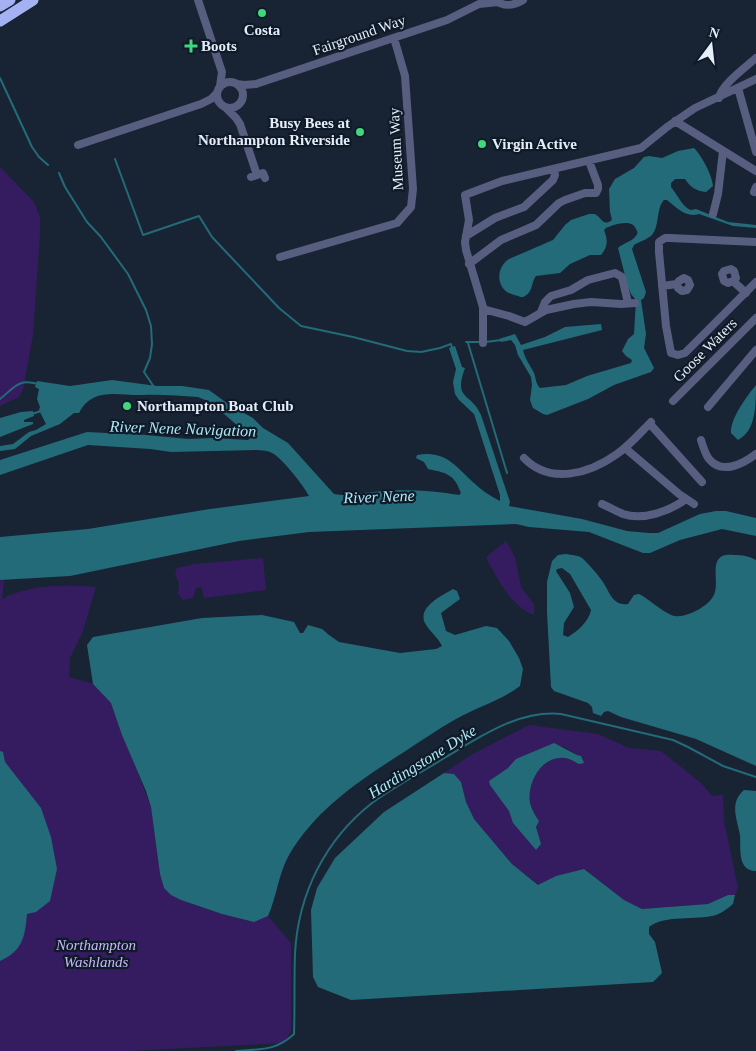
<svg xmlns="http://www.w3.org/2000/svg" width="756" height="1051" viewBox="0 0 756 1051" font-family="'Times New Roman',serif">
  <rect width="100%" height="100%" fill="#182433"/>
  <path fill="#351c60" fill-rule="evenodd" d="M 0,167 L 34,202 L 40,217 L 40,233 L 33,335 L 23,389 L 19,397 L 0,406 Z
    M 506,541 L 515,557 L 521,587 L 534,604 L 534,615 C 511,607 496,577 486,557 Z
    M 263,558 L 266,590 L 204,598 L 201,587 L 196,588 L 193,598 L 183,600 L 178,594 L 179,583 L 175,574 L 177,568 L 195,564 Z
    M 0,580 L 4,581 L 2,599 C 31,584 64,585 96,587 L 83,631 L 70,658 L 69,677 L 93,684 L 111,703 L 151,807 L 160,874 L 164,888 L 192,904 L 222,914 L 253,922 L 268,916 L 291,943 L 291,1031 L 287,1038 L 280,1043 L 130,1051 L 0,1051 Z
    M 529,725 L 598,734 L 629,748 L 661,751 L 701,783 L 712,796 L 723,795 L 724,821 L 738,888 L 735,895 L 728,895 L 708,904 L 642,909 L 624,900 L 584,869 L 556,876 L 539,885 L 512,864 L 474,819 L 466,802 L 461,782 L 454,774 L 444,773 L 471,755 ZM 563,746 L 577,755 L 581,756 L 583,762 L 579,764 C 573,761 567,757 560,758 C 539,759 527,785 530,803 C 532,810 535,815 539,821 L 536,827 L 541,844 L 536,850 L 513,823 L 509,811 L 489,781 L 509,768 Z"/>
  <path fill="#236b79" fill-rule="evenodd" d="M 694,148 C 702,156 712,175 713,186 L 706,192 C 696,191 690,187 685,179 L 675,179 L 671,183 L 671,187 C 677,194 683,208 691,210 L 696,209 L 728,222 L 756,225 L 756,228 L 733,226 L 699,214 C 686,218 677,208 667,200 L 664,200 C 656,208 660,225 652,235 C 648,239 639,242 634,245 L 632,249 L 646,292 L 644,298 L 641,300 L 646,334 L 644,348 L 654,368 L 651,372 L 614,385 L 588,399 L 547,415 L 543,414 L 533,408 L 530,400 L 532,385 L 531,377 L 518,355 L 515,345 L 511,340 L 501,342 L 499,339 L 515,334 L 521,345 L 545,337 L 565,327 L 601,324 L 602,330 L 523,350 C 525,359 530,365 534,373 C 536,379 536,384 540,388 L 566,385 L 587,376 L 631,363 L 632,360 L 626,356 L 622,351 L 628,339 L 634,334 L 636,300 L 631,294 L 628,287 L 618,248 C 623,243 631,242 635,237 C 638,234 638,232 636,229 C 632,218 613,225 606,228 L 604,230 C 608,240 608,247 601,255 L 590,255 L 570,264 L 560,273 L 536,276 C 531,282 533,292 525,296 C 522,298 521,297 518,296 C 514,295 510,294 507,292 C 495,283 498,266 509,259 L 553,240 L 565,225 L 571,220 L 589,214 L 595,214 C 602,218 603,227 612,220 L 610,212 L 609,189 L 615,179 L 634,168 L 644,157 L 649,156 L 662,158 L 678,151 Z
    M 455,346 L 462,367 L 465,368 C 453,401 471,392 481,415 L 510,502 L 509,506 L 582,519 L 627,531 L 649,533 L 658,533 L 700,514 L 716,511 L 726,511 L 756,518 L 756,536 L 722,529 L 680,540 L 650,553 L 643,553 L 589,532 L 529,527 L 516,524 L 309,532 L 239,541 L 70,576 L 0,580 L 0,537 L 88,529 L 210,509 L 309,496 C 304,486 280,455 270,452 C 266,450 261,451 258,450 L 171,452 L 150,449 L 88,445 L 0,475 L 0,460 L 87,432 L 146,435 L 188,439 L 213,438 L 248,440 L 251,437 L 210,402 L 198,397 C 180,396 161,394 143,395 C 119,396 93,386 79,413 L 74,413 L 60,424 L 31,436 L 15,449 L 0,451 L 0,446 L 13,444 L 29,432 L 36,430 L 46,424 L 39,410 L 40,407 L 37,399 L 39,389 L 35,387 L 37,381 L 70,386 L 112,380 L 157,386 L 182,386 L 209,390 L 231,406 L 253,418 L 263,428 L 288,443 L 334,494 C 347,497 359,493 373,492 C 400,489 432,490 459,495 L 461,493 C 454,474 447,473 428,469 L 424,462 L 416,458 L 417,455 C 446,450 455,466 474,483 C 481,490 490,496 500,501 L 500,495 L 474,414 L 459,400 L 455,394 L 453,382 L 456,369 L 449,348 Z
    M 756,385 C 756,405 756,431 738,440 L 731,433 C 730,419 747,396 756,385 Z
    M 33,411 L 34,416 L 24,420 L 24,422 L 33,422 L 33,424 L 0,437 L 0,418 L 21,412 Z
    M 566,554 C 571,555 578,555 582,558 C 588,563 599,576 603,582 C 610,593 613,606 628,604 L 634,595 L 639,594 C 649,599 666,615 675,616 C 687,618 712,605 715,592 C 719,577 707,552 734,555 C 742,555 749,556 756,560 L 756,766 L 696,739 L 621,717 L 608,711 L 604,712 L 601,716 L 593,713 L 592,707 L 588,703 L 554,691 L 551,687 L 547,612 L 547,582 L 552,561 L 558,555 ZM 562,568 L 570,574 L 591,610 C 589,621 578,631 568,637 L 563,635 L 564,623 L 574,607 L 570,593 L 556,571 L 557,569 Z
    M 453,589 L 457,591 L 460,599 L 441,613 L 446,631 L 455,635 L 486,626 L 497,628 L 509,641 L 519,658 L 523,669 L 520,686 C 500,701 477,707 456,719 C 438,729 421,741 404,752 C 360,780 316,809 289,855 C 278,875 277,896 268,916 L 254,922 L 222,914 L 181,900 L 171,895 L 164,888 L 160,874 L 151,807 L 146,791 L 122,735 L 111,703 L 93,684 L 87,645 L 93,637 L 202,618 L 262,615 L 294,622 L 300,633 L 303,633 L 308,625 L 322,629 L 329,635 L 339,642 L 400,653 L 436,649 L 442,646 C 438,637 429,631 425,623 C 417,607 443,595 453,589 Z
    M 554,743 L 577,755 L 581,756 L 584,763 L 579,764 C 573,761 567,757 560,758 C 539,759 527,785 530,803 C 532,810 535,815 539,821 L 536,827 L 541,844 L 536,850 L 513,823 L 509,811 L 490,785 L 489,781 L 508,768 L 516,759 Z
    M 0,751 L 3,752 L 5,762 L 41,808 L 51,837 L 57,869 L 50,901 L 36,912 L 27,914 C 25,936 23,951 0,961 Z
    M 444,773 L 454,774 L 461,782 L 466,802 L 474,819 L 512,864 L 538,885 L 556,876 L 584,869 L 624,900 L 642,909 L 708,904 L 728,895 L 735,895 L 733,904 C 728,908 722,913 716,915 C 695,921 666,914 649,927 L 649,934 L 655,942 L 662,973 L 653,982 L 351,1000 L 318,987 L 313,977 L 311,910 L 317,888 L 335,858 L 384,812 Z
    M 744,790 L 756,791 L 756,871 C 737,871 741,848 740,835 C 737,819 729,803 744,790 Z"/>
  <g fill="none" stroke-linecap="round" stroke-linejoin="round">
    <path stroke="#236b79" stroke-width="2" d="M 0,78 L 32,147 L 39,157 L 48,165
      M 115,159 L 143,235 L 199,216 L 212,237 L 279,308 L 301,326 L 353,337 L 407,351 L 421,352 L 440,348 L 451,344 L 452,348
      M 59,173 L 65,187 L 87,222 L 101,237 L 128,274 L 146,310 L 151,326 L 152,344 L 150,358 L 144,372 L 154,387
      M 466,342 L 481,342
      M 486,342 L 501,340
      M 468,343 L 507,473
      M 0,399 C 14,388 18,378 38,384
      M 32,414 L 41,411
      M 236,1051 C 261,1049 276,1051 294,1034 C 295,1007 294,981 295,954 C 298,894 325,840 372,803 C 395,786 422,772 446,757 C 481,736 519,710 561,714 L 673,740 L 688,747 L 723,766 L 756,777"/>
    <path stroke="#575e7f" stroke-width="8" d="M 198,0 L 222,72 L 220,86
      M 494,0 C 504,7 513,6 523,0
      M217 95a13 13 0 1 1 26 0a13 13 0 1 1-26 0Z
      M 237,84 L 244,85 L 256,84 L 447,20 L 479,4 L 498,2
      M 738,88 L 756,152
      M 719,98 C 721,85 746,67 756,58
      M 226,108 L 236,118 L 240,124 L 257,175
      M 675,121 L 756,171
      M 78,145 L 201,104 L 211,99 L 217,93
      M 251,177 L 263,173 L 265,178
      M 754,192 L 756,187
      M 713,214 L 718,194 L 723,151
      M 466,236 L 495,218 L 524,207 L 553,180 L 555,175 L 554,169
      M 756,242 L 670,238 L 665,238 L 659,242 L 659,252 L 666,326 L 671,353 L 678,355 L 685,353 L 756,282
      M 280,257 L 397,223 L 411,207 L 413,189 L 405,76 L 394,38
      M 469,264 L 501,240 L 536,225 L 559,203 L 565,200 L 585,193 L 596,193 L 598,189 L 598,185 L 589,161
      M 733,281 L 736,278 L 734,271 L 731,269 L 724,271 L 722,274 L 724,281 L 728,283 L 733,281 L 746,293
      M 662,286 L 677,284 L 679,281 L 684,278 L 688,280 L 690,285 L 687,290 L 682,291 L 678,288 L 677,284
      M 483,309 L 509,316 L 525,322 L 546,310 L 574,304 L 591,302 L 621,304 L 635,303
      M 541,312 L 545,302 L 551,296 L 571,290 L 588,280 L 615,273 L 622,277 L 628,303
      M 483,343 L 483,307 L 466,250 L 465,242 L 469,220 L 465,195 L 502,181 L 641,148 L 667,127 L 695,108 L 756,79
      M 673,401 L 756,318
      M 708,407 L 756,350
      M 650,424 L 702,482
      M 701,440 C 703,446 705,454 709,459 C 722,475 743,464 756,454
      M 625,448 L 679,494 L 694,504
      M 524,458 C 550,485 589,474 617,454 C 630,445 640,433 651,422
      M 602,504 C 609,507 616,511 623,514 C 643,521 670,511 686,499"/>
    <path stroke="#a4b1f3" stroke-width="11" d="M 0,6 L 10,0
      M 0,21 L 33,0"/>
  </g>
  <g fill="#41d77c" stroke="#0f1a29" stroke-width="2">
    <circle cx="262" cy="13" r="5"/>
    <path d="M188.5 38.5h5v5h5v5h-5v5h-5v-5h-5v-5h5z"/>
    <circle cx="360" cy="132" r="5"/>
    <circle cx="482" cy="144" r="5"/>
    <circle cx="127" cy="406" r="5"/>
  </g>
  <g text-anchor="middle" stroke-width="4.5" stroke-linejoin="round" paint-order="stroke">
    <g font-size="15" font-weight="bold" fill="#e5edf8" stroke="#0f1a29" text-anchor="start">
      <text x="262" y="35" text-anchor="middle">Costa</text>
      <text x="201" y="51">Boots</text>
      <text x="350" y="128" text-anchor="end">Busy Bees at<tspan x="350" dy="17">Northampton Riverside</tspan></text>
      <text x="492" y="149">Virgin Active</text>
      <text x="137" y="411">Northampton Boat Club</text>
    </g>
    <g font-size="15" fill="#e5edf8" stroke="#0f1a29">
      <text transform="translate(359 35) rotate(-19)" y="5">Fairground Way</text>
      <text transform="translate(396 149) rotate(-93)" y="5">Museum Way</text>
      <text transform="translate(705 350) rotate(-45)" y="5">Goose Waters</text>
    </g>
    <g font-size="15" font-style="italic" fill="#c8b8f8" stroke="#0f1a29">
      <text x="96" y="950">Northampton<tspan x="96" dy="17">Washlands</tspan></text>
    </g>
    <g font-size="16" font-style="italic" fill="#afe8f5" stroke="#0f1a29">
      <text transform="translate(183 428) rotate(2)" y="6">River Nene Navigation</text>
      <text transform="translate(379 496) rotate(-2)" y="6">River Nene</text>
      <text transform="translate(422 761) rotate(-32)" y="6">Hardingstone Dyke</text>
    </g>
  </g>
  <g transform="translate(711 45) rotate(15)" stroke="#0f1a29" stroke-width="4" paint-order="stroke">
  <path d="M0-4L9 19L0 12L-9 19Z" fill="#e5edf8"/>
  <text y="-8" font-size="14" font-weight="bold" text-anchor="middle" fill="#e5edf8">N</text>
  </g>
</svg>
